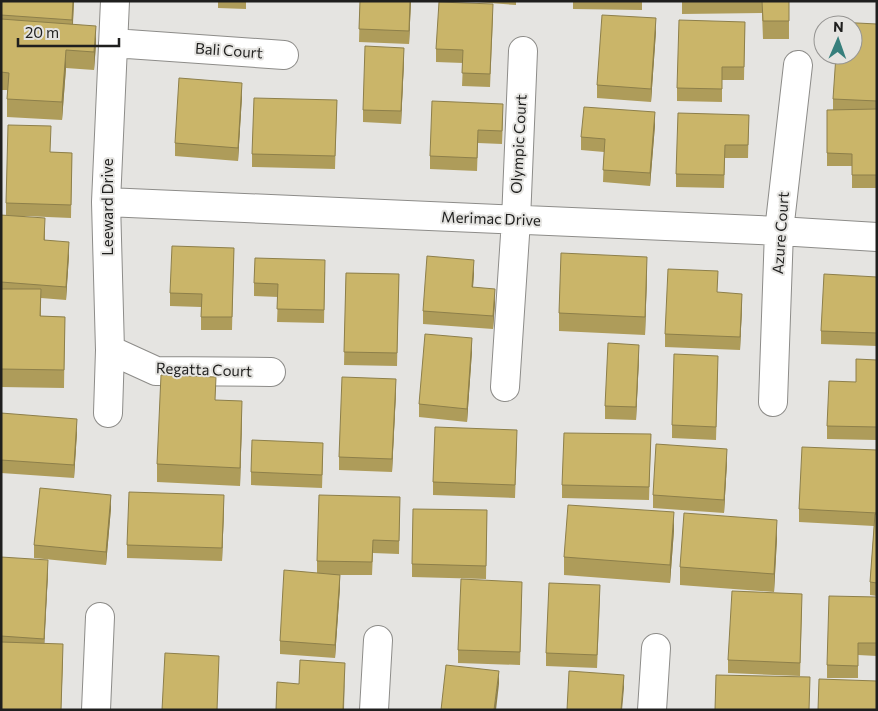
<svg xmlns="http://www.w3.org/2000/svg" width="878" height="711" viewBox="0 0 878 711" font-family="Commissioner,sans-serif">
  <rect width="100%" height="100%" fill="#e5e4e1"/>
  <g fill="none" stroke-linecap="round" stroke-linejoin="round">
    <g stroke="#8d8c89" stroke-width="30">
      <path id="minor" d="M 113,43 L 284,55
        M 106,202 L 779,231 L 877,237
        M 110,350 L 156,371 L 271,372
        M 505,387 L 516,220 L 523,51
        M 773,402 L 779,231 L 798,65
        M 108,413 L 110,350 L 106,202 L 115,1
        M 96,710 L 100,617
        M 374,710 L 378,640
        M 652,710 L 656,648"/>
    </g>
    <use href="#minor" stroke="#fff" stroke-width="28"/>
  </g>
  <path fill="#ae9c5a" d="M 1,1 L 74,1 L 73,24 L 96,44 L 94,70 L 66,68 L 62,120 L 7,117 L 7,90 L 1,90 Z
    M 218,1 L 246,1 L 246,9 L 218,8 Z
    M 360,1 L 411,1 L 409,44 L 359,42 Z
    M 463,1 L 516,1 L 516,5 Z
    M 573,1 L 642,1 L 642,10 L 573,9 Z
    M 682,1 L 789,1 L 789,39 L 763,39 L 762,13 L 682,14 Z
    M 493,17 L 490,87 L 462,86 L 463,63 L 436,62 L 436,49 Z
    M 745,22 L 744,80 L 722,80 L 722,102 L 677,101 L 677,88 Z
    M 877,24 L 877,188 L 852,188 L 852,166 L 827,166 L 827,110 L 833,110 L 833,99 Z
    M 656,31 L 651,102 L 597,98 L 597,85 Z
    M 404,61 L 401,124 L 363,122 L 363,110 Z
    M 242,96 L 238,161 L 175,156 L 175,143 Z
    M 337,100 L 335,169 L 252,167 L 252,154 Z
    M 749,115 L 748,158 L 725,158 L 724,188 L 676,187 L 676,174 Z
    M 503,117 L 502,144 L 478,143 L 477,171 L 430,169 L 430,156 Z
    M 655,125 L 650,186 L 603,182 L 604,152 L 581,150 L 581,137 Z
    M 51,152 L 72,153 L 71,218 L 24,216 L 45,231 L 45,240 L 69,255 L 66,300 L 41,298 L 41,316 L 65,317 L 64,388 L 1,387 L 1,215 L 6,215 L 6,203 Z
    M 234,248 L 232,330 L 201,330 L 201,307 L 170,306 L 170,293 Z
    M 325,272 L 324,323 L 277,322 L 278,297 L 254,296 L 254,283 Z
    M 346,273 L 399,274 L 397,366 L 344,365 Z
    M 474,273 L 473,287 L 495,302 L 493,329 L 423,324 L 423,311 Z
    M 647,275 L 645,335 L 559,331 L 559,313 Z
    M 877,277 L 877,346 L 821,344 L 821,331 Z
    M 717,292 L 742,307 L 740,350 L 665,347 L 665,334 Z
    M 472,351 L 467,422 L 419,417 L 419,404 Z
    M 639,358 L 636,420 L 605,419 L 605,406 Z
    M 877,360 L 877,440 L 827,439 L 827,426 L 856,382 Z
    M 718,369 L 716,440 L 672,438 L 672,425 Z
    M 396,392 L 392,472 L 339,470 L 339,457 Z
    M 216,400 L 242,419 L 240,486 L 157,482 L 157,464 Z
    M 1,413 L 77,432 L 74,478 L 1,473 Z
    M 651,434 L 649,500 L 562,498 L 562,485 Z
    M 517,443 L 515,498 L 433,495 L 433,482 Z
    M 877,450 L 877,596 L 870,595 L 870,582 L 874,526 L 799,522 L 799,509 Z
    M 323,456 L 322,488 L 251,485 L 251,472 Z
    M 727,462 L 724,513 L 653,508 L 653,495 Z
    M 400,497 L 399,554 L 373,553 L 372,575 L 340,575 L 340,587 L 335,658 L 280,654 L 280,641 L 317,573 L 317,561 Z
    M 111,508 L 106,565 L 34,558 L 34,545 Z
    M 224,508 L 222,561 L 127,558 L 127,545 Z
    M 487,510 L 486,579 L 412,577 L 412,564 Z
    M 674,530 L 670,583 L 564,575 L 564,557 Z
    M 777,538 L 774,592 L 680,585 L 680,567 Z
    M 1,557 L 48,573 L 44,643 L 63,662 L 61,710 L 1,710 Z
    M 522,594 L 520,665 L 458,663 L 458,650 Z
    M 877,597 L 877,656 L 858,655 L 858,678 L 827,678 L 827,665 Z
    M 600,598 L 597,668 L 546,666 L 546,653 Z
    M 802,607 L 800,676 L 728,673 L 728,660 Z"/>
  <path fill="#8d7f4a" d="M 73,1 L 74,1 L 72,38 L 72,20 Z
    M 410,1 L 411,1 L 409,44 L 409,31 Z
    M 656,18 L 656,31 L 651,102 L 651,89 Z
    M 96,26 L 96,44 L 94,70 L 94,52 Z
    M 404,48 L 404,61 L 401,124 L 401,111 Z
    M 66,50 L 66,68 L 62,120 L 62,102 Z
    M 242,83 L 242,96 L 238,161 L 238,148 Z
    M 655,112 L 655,125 L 650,186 L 650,173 Z
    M 69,242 L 69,255 L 66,300 L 66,287 Z
    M 647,257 L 647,275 L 645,335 L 645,317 Z
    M 474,260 L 474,273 L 472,300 L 472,287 Z
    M 495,289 L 495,302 L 493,329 L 493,316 Z
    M 742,294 L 742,307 L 740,350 L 740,337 Z
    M 472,338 L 472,351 L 467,422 L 467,409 Z
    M 639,345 L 639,358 L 636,420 L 636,407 Z
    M 396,379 L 396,392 L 392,472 L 392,459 Z
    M 242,401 L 242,419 L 240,486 L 240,468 Z
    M 77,419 L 77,432 L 74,478 L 74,465 Z
    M 727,449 L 727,462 L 724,513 L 724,500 Z
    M 111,495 L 111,508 L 106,565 L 106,552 Z
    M 224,495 L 224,508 L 222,561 L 222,548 Z
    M 674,512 L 674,530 L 670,583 L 670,565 Z
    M 777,520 L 777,538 L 774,592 L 774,574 Z
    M 48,560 L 48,573 L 44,652 L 44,639 Z
    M 340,575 L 340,587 L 335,658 L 335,645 Z
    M 345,663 L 344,710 L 343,710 Z
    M 499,671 L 499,684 L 496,710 L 494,710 Z
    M 624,675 L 624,688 L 622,710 L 621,710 Z"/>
  <path fill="#cab569" stroke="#8d7f4a" d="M 1,1 L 73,1 L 72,20 L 1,15 Z
    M 360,1 L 410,1 L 409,31 L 359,29 Z
    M 762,1 L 789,1 L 789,21 L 763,21 Z
    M 439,2 L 493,4 L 490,74 L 462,73 L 463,50 L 436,49 Z
    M 602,15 L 656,18 L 651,89 L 597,85 Z
    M 1,19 L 96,26 L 94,52 L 66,50 L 62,102 L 7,99 L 9,73 L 1,72 Z
    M 679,20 L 745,22 L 744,67 L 722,67 L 722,89 L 677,88 Z
    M 837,22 L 877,24 L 877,101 L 833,99 L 836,55 L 853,55 L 853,25 L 837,25 Z
    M 365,46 L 404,48 L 401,111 L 363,110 Z
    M 179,78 L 242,83 L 238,148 L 175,143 Z
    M 254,98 L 337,100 L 335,156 L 252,154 Z
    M 432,101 L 503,104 L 502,131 L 478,130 L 477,158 L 430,156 Z
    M 584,107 L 655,112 L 650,173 L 603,170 L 605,139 L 581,137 Z
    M 877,109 L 877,175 L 852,175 L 852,154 L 827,153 L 827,110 Z
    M 678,113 L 749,115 L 748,145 L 725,145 L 724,175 L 676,174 Z
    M 8,125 L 51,126 L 50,152 L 72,153 L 71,205 L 6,203 Z
    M 1,215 L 45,218 L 44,240 L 69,242 L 66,287 L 1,282 Z
    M 172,246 L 234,248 L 232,317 L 201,317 L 202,294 L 170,293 Z
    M 561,253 L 647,257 L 645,317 L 559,313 Z
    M 427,256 L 474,260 L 472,287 L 495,289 L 493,316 L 423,311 Z
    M 255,258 L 325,260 L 324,310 L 277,309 L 278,284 L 254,283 Z
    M 668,269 L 718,271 L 717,292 L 742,294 L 740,337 L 665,334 Z
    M 346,273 L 399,274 L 397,353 L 344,352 Z
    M 824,274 L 877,277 L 877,333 L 821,331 Z
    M 1,289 L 41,289 L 40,316 L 65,317 L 64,370 L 1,369 Z
    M 425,334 L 472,338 L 467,409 L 419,404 Z
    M 608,343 L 639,345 L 636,407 L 605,406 Z
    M 674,354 L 718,356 L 716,427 L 672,425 Z
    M 856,359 L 877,360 L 877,427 L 827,426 L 829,381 L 856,382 Z
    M 161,375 L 216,377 L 215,400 L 242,401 L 240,468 L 157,464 Z
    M 342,377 L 396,379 L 392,459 L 339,457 Z
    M 1,413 L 77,419 L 74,465 L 1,460 Z
    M 435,427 L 517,430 L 515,485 L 433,482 Z
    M 564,433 L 651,434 L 649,487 L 562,485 Z
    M 252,440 L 323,443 L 322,475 L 251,472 Z
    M 656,444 L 727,449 L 724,500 L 653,495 Z
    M 802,447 L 877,450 L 877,513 L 799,509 Z
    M 40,488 L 111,495 L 106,552 L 34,545 Z
    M 129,492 L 224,495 L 222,548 L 127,545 Z
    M 319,495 L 400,497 L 399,541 L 373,540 L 372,562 L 317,561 Z
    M 568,505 L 674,512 L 670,565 L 564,557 Z
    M 413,509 L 487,510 L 486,566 L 412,564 Z
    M 684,513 L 777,520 L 774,574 L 680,567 Z
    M 875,514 L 877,514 L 877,583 L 870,582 Z
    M 1,557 L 48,560 L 44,639 L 1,636 Z
    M 284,570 L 340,575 L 335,645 L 280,641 Z
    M 461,579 L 522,582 L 520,652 L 458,650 Z
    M 549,583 L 600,585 L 597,655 L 546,653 Z
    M 732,591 L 802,594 L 800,663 L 728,660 Z
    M 829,596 L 877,597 L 877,643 L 858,643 L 858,666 L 827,665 Z
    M 1,642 L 63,644 L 61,710 L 1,710 Z
    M 165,653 L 219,656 L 217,710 L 162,710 Z
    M 300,660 L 345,663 L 343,710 L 276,710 L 277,682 L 299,684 Z
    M 446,665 L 499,671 L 494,710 L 441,710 Z
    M 569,671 L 624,675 L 621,710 L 567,710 Z
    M 716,675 L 810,677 L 809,710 L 715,710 Z
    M 819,679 L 877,681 L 877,710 L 818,710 Z"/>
  <g text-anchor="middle" stroke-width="4" stroke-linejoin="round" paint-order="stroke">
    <g font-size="15" fill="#1f1f1e" stroke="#e5e4e1">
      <text transform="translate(229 51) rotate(4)" y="5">Bali Court</text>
      <text transform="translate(519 144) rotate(-87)" y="5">Olympic Court</text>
      <text transform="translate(108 207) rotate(-90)" y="5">Leeward Drive</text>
      <text transform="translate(491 219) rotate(2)" y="5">Merimac Drive</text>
      <text transform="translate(781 233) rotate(-86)" y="5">Azure Court</text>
      <text transform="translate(204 370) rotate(2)" y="5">Regatta Court</text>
    </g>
  </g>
  <rect width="878" height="711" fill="none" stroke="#1f1f1e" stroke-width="5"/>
  <g transform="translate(838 40) rotate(2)"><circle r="24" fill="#e5e4e1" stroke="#969593"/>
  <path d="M0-4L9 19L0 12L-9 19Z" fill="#377f7c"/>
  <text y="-8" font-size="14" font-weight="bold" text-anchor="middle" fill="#1f1f1e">N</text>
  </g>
  <path d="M18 38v8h101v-8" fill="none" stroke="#1f1f1e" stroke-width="2.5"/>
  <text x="25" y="38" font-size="15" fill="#1f1f1e" stroke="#e5e4e1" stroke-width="4" paint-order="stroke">20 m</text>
</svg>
